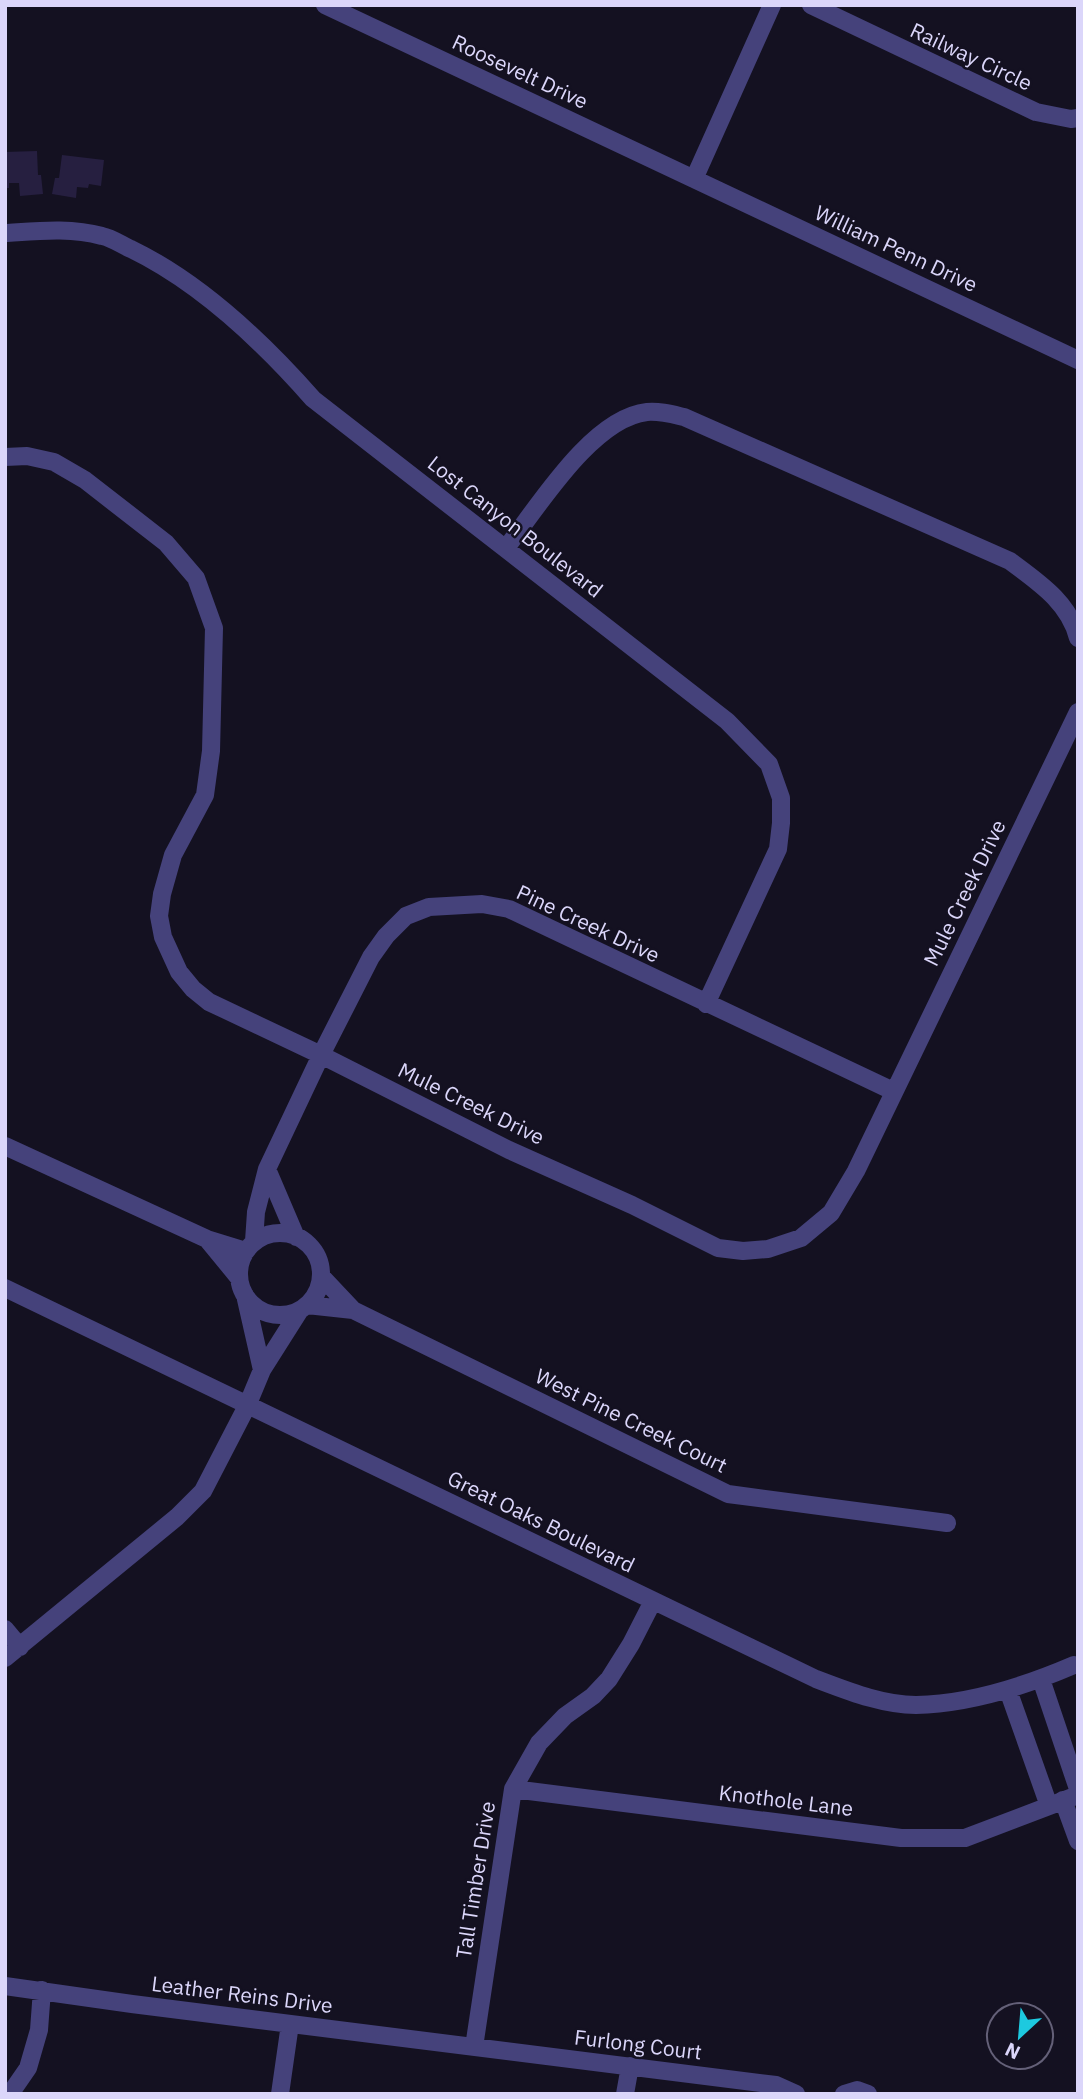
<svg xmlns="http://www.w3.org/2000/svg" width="1083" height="2099" viewBox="0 0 1083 2099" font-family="'IBM Plex Sans',sans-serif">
  <rect width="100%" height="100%" fill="#141121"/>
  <path fill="#261f40" d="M 37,151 L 38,175 L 41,175 L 43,194 L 20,196 L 19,183 L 9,183 L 9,188 L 5,188 L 5,152 Z
    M 62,155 L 104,160 L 101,186 L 89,184 L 88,188 L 77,187 L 76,198 L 52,194 L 55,178 L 59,178 Z"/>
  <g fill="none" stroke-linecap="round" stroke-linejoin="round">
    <path stroke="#45427b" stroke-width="18" d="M 325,5 L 1078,360
      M 811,5 L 1036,112 L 1071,119 L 1078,118
      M 694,179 L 772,5
      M 5,233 C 37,231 70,227 102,236 C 112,238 122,245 131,249 C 201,283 262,341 313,399 L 727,721 L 769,764 L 781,798 L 781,823 L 778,849 L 706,1004
      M 5,457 L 27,456 L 54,462 L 85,480 L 166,543 L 196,578 L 214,628 L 211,751 L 205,795 L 173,855 L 162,894 L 159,916 L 163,937 L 179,972 L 193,989 L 209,1002 L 321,1055 L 509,1150 L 632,1205 L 718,1248 L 743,1251 L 768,1249 L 801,1238 L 831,1213 L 856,1171 L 1078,712
      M 506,548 C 538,507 592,418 647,412 C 660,411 671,414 684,417 L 1010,561 C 1038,582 1069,602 1078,638
      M 5,1146 L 207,1239 L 246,1251
      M 267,1169 L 296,1237
      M239 1274a41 41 0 1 1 82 0a41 41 0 1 1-82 0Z
      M 207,1239 L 239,1278
      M 254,1241 L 256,1212 L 267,1169 L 321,1055 L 371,957 L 386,936 L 406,916 L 429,907 L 482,904 L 509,909 L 893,1091
      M 321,1276 L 353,1310
      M 5,1288 L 816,1679 C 848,1691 882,1705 916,1705 C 970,1704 1025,1686 1074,1665
      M 245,1295 L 262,1370
      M 307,1305 L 353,1310 L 728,1494 L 947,1523
      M 5,1629 L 20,1647
      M 5,1658 L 177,1517 L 203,1491 L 247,1406 L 262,1370 L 300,1310
      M 1041,1679 L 1078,1789
      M 1008,1690 L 1049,1806
      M 513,1789 L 901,1838 L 965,1838 L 1078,1795
      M 1063,1800 L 1078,1841
      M 5,1986 L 132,2004 L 776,2085 L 796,2094
      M 474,2047 L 513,1789 L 539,1743 L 565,1716 L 593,1696 L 609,1679 L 631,1644 L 653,1601
      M 10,2094 L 28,2068 L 39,2030 L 42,1990
      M 280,2094 L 290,2024
      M 625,2094 L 630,2066
      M 844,2094 L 857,2090 L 868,2094"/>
  </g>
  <g text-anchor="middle" stroke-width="5" stroke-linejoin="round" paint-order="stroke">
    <g font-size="21" fill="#dbd6fa" stroke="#141121">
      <text transform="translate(971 57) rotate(25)" y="7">Railway Circle</text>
      <text transform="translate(520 72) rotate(25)" y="7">Roosevelt Drive</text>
      <text transform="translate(896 249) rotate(25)" y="7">William Penn Drive</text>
      <text transform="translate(515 527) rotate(38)" y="7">Lost Canyon Boulevard</text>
      <text transform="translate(965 893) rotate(-64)" y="7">Mule Creek Drive</text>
      <text transform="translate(588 924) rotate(25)" y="7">Pine Creek Drive</text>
      <text transform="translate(471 1104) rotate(26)" y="7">Mule Creek Drive</text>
      <text transform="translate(631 1421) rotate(26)" y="7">West Pine Creek Court</text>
      <text transform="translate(541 1522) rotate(26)" y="7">Great Oaks Boulevard</text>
      <text transform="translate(786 1801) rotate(7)" y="7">Knothole Lane</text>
      <text transform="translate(476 1880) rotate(-81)" y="7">Tall Timber Drive</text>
      <text transform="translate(242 1995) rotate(7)" y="7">Leather Reins Drive</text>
      <text transform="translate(638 2045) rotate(7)" y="7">Furlong Court</text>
    </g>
  </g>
  <rect width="1083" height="2099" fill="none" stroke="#dbd6fa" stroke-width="14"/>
  <g transform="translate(1020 2036) rotate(206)"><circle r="33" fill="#141121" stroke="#646078" stroke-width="2"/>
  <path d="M0-5L12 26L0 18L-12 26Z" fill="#1dc9df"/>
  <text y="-10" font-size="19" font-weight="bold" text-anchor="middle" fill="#dbd6fa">N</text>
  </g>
</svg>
